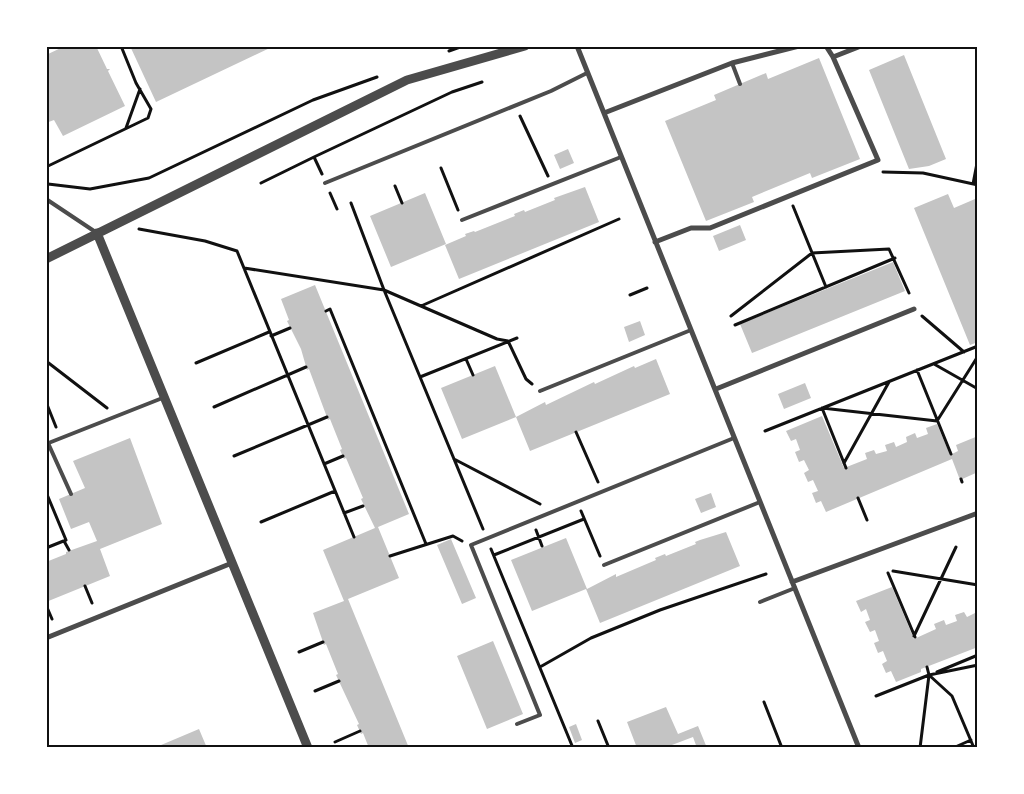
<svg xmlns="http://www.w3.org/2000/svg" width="1024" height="794" viewBox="0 0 1024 794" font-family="'Alegreya Sans',sans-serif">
  <rect width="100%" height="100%" fill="#fff"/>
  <path fill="#c4c4c4" d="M 65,46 L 96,46 L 107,69 L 110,69 L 108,71 L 125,106 L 63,136 L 54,120 L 46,123 L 46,55 Z
    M 130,46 L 274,46 L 156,102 Z
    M 904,55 L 946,159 L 929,166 L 909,169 L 869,70 Z
    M 819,58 L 860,159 L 812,178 L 810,173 L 752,197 L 754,202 L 706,221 L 665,121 L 716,100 L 714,95 L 766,73 L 768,79 Z
    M 568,149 L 574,163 L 560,169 L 554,155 Z
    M 585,187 L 599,222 L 459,279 L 445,245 L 466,236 L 465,234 L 474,231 L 475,232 L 515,216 L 514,214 L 524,210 L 525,212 L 555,200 L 554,198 Z
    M 425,193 L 446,244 L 391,267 L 370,216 Z
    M 948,194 L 954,208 L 975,199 L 978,207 L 978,342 L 970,345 L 914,208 Z
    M 740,225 L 746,240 L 719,251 L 713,236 Z
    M 893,262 L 905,291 L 752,353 L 740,324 Z
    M 315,285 L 409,514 L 378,527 L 399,578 L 348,599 L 409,748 L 369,748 L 363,733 L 361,734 L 357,725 L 359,724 L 336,675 L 338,674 L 326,644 L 324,645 L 313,613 L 344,601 L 323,550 L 375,528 L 361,499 L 363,498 L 346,458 L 344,459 L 340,450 L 342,449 L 330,419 L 328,420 L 309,369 L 307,370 L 301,349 L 287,321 L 289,320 L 281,299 Z
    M 640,321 L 645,335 L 629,342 L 624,327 Z
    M 656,359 L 670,394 L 530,451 L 516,417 L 545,402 L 546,405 L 594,382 L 595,384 L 634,366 L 635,368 Z
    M 495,366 L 516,417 L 462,439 L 441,388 Z
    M 805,383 L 811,398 L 784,409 L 778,394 Z
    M 822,416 L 844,468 L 867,459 L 865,453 L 874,450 L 876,454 L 887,451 L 885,445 L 894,442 L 896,447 L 907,442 L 906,437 L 915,433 L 917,438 L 928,434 L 926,428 L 937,424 L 950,455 L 958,451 L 956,445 L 978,436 L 978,472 L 960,480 L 952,459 L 826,512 L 821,501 L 816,503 L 812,493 L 818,491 L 813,480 L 808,482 L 804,473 L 809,470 L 804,460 L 799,462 L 795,452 L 800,450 L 796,439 L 791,441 L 786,431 Z
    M 130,438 L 162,524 L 100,549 L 110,576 L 46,602 L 46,562 L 66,554 L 66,552 L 97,541 L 89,522 L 71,529 L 59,499 L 85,488 L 73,461 Z
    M 711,493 L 716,507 L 701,513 L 695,499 Z
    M 726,532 L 740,566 L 600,623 L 586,589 L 532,611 L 511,560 L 566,538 L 587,589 L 616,574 L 616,577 L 656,560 L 655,558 L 665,554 L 666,556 L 696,544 L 695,542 L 700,540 Z
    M 451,539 L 476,598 L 462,604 L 437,545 Z
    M 892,587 L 914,639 L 936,629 L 934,624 L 944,620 L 946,625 L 957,621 L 955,615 L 964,612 L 967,617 L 977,612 L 975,607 L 978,606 L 978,647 L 921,669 L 921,672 L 896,682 L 891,671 L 886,673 L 882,664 L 887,661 L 883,651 L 878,653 L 874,643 L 879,641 L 875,630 L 870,632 L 865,622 L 870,620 L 866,609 L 861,612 L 856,601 Z
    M 493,641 L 523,714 L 487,729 L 457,656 Z
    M 666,707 L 678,734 L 698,726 L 707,748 L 697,748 L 693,737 L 664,748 L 637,748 L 627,722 Z
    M 576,724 L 582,740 L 575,743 L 569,727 Z
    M 199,729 L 207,748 L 154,748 Z"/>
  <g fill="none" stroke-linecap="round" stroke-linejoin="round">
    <path stroke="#111" stroke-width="3" d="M 449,51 L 463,46
      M 520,116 L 548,176
      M 126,128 L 140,89
      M 46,167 L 148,118 L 151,109 L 136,83 L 121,46
      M 441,168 L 458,210
      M 883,172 L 923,173 L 978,185
      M 322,174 L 314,157 L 452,92 L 482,82
      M 261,183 L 314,157
      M 973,184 L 978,158
      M 395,186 L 402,203
      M 46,189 L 48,184 L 90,189 L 149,178 L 313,100 L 377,77
      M 330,193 L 337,209
      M 351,203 L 384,290 L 483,529
      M 793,206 L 826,287
      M 139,229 L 205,241 L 237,251 L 354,537
      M 244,268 L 384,290 L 497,339 L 508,341
      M 630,295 L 647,288
      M 421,306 L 619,219
      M 326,311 L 330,309 L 426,544
      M 731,316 L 812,253 L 889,249 L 909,293
      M 922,316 L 964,352
      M 735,325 L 895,258
      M 271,336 L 290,328
      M 508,341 L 526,379 L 532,384
      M 466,359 L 473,375
      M 46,361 L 107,408
      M 196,363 L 269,332
      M 934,364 L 978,389
      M 917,370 L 951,454
      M 420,377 L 517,338
      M 46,402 L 56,427
      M 214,407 L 306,367
      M 765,431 L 978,346
      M 576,432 L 598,482
      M 234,456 L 327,417
      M 454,459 L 540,504
      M 844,463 L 889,382
      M 324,464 L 343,456
      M 846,468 L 822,408 L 937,421 L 978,356
      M 961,479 L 962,482
      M 46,492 L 66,540 L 46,548
      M 858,498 L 867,520
      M 581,511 L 600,556
      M 344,513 L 363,506
      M 261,522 L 335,491
      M 536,530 L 542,546
      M 64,541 L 69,550
      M 491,549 L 573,748
      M 494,555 L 584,519
      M 390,556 L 453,536 L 462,541
      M 893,571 L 978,585
      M 888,573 L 915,637
      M 85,586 L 92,603
      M 46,605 L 52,619
      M 914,636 L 956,547
      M 299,652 L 323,642
      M 540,667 L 591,638 L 660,610 L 766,574
      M 927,667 L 929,675 L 952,696 L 974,748
      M 937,672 L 978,655
      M 315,691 L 339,681
      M 876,696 L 929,675 L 978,665
      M 764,702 L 782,748
      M 598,721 L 609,748
      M 335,742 L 360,731
      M 920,748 L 929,675
      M 953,748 L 971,740"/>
    <path stroke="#4c4c4c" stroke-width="4" d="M 732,63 L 740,84
      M 325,183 L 551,91 L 587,73
      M 46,199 L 97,233
      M 462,220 L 621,157
      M 540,391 L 691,330
      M 48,443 L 71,494
      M 46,444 L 165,397
      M 604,565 L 760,502
      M 760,602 L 795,588
      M 517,724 L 540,715 L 471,545 L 734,438"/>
    <path stroke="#4c4c4c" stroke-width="5" d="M 577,46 L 859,748
      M 833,57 L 861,46
      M 604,113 L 732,63 L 799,46
      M 655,242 L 691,228 L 710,228 L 878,160 L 833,57 L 826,46
      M 716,389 L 914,309
      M 792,582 L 978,513
      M 46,638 L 232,563
      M 896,748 L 900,748"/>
    <path stroke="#4c4c4c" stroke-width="9" d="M 97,233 L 308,748
      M 46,259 L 407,80 L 525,46"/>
  </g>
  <rect width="1024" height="794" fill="none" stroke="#ffffff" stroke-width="95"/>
  <rect x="48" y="48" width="928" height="698" fill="none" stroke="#111" stroke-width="2"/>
</svg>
